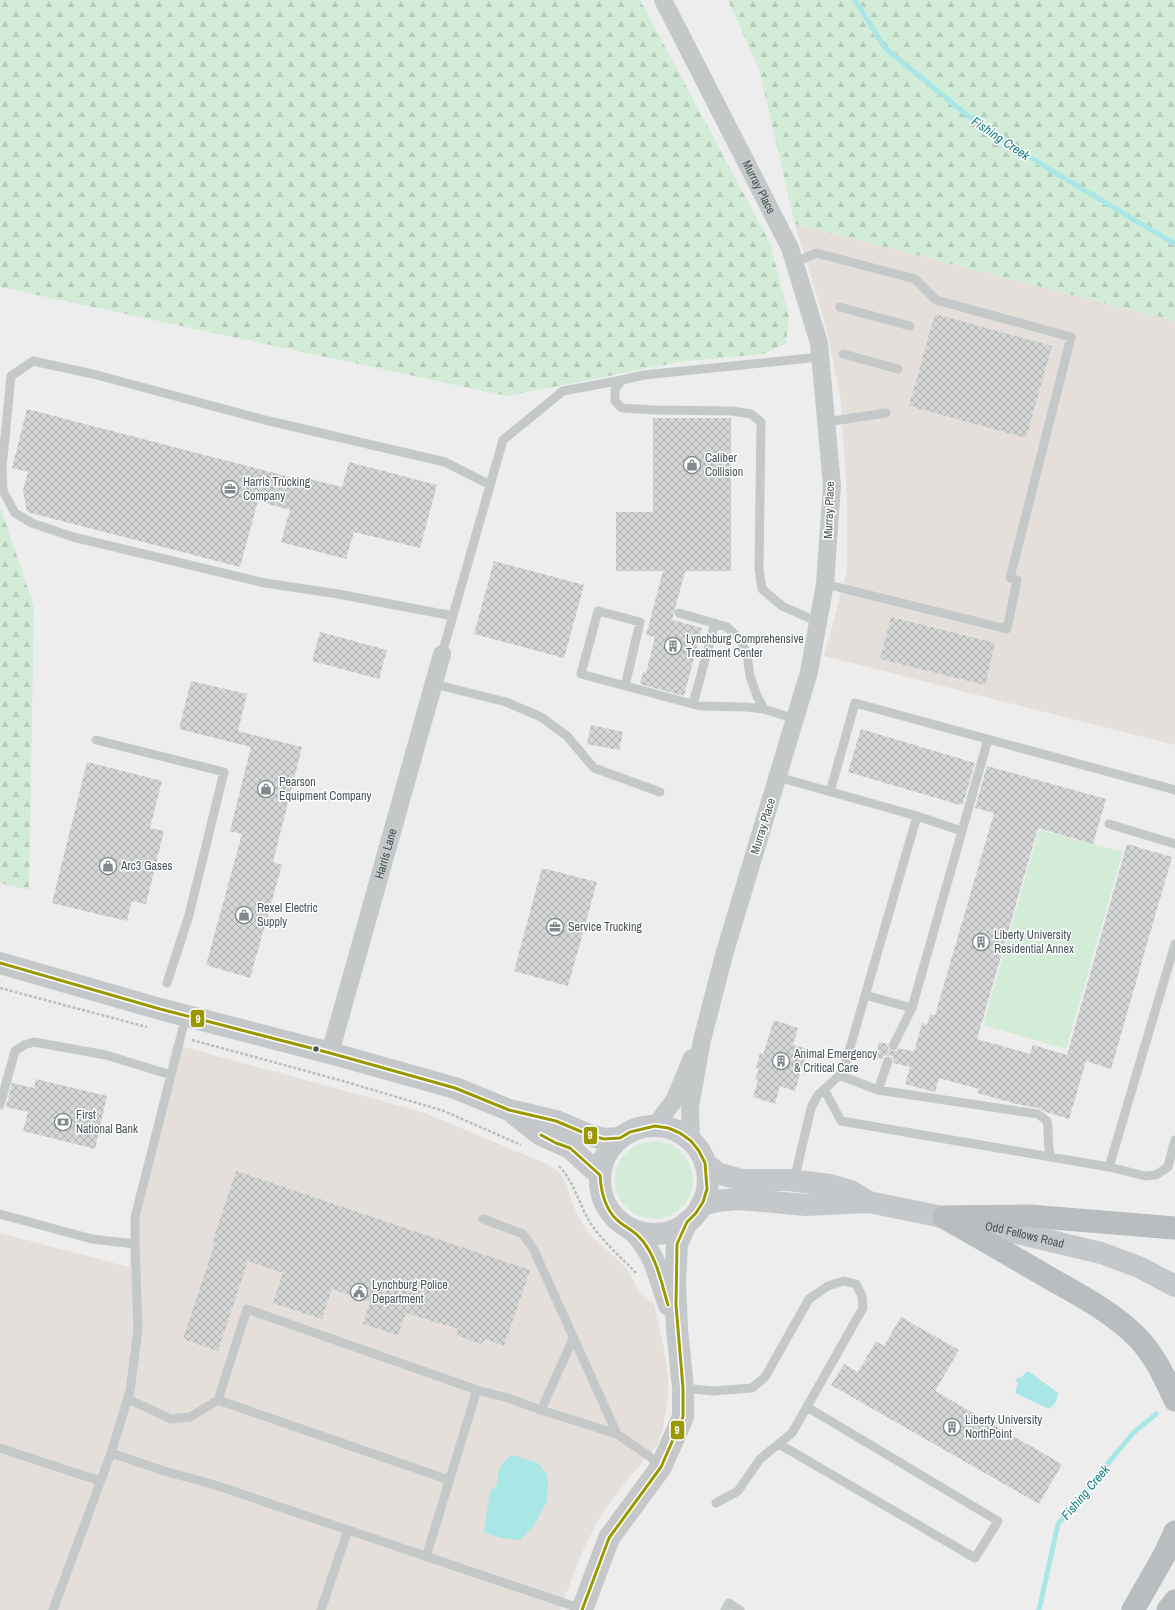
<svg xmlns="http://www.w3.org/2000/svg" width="1175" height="1610" viewBox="0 0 1175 1610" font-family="'Archivo Narrow',sans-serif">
  <defs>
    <pattern id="forest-firs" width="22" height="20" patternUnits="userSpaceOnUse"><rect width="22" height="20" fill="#d2ecd7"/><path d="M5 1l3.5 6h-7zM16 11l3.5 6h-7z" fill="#b6ccbb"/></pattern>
    <pattern id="building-cross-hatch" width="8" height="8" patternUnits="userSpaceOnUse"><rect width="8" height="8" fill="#d4d5d5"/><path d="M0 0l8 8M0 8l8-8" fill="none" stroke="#aeafb0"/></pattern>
  </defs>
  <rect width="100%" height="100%" fill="#eeeded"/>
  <path fill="#e4dfda" d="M 795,224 L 1175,321 L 1175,745 L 824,656 L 847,571 L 847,504 L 841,401 L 826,327 Z
    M 173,1044 L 422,1112 L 547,1164 L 559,1172 L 566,1183 L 574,1208 L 588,1233 L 627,1268 L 638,1290 L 654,1304 L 664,1348 L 668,1376 L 668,1397 L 663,1429 L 658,1444 L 623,1485 L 600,1517 L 582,1552 L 560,1610 L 0,1610 L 0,1233 L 129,1267 L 133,1221 L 148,1150 Z"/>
  <path fill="#d2ecd7" d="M 1039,830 L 1123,852 L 1066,1049 L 983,1025 Z
    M615 1180a39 39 0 1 1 78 0a39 39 0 1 1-78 0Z"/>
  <path fill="url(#forest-firs)" d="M 0,0 L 640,0 L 770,243 L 789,317 L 786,343 L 763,354 L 679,362 L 507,396 L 0,287 Z
    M 728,0 L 1175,0 L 1175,321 L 795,224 L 759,69 Z
    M 0,507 L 34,606 L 29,890 L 0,883 Z"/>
  <path fill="#a9e7e7" d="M 1028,1371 L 1058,1393 L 1056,1402 L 1049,1409 L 1015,1393 L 1018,1383 L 1015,1381 L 1018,1377 L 1020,1378 Z
    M 512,1455 L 538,1463 L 548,1476 L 547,1501 L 535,1524 L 520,1540 L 501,1538 L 484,1532 L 490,1491 L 497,1485 C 498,1469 499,1464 512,1455 Z"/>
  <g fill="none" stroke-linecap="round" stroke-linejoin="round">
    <path stroke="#a9e7e7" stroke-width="5" d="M 855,0 L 885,48 L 967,115 L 1047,168 L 1175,244
      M 1039,1610 L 1058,1524 L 1133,1433 L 1156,1414"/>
  </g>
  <path fill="url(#building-cross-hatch)" d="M 935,314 L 1052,346 L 1026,438 L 909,406 Z
    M 27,409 L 301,480 L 302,477 L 342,487 L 349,462 L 437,485 L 420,548 L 354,532 L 346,559 L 281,542 L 290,510 L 258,501 L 240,567 L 27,512 L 23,490 L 28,472 L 12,468 Z
    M 653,418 L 731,418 L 731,571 L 685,571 L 672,620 L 702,628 L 684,696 L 640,684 L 643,672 L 646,673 L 655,637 L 646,635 L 663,571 L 616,571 L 616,512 L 653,512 Z
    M 494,561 L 584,585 L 564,658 L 474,634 Z
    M 891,617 L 995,643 L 985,685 L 880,659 Z
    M 320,632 L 387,650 L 379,679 L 312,661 Z
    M 191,681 L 247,694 L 238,731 L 302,747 L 273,862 L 282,865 L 250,978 L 206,965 L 242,834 L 230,831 L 251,747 L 179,729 Z
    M 591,725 L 623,732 L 619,750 L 587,744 Z
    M 861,729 L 975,763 L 963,804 L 961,804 L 960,805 L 848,772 Z
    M 87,762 L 162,781 L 150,828 L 164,831 L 146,904 L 132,901 L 127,921 L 52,903 Z
    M 987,766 L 1106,799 L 1093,844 L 1038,828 L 977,1039 L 1030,1054 L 1033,1045 L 1067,1055 L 1127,844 L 1172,857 L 1111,1069 L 1086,1061 L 1069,1119 L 1046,1112 L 1039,1108 L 1021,1105 L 977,1093 L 979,1089 L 939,1078 L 935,1092 L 905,1084 L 910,1067 L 894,1063 L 893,1057 L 890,1055 L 884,1056 L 882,1059 L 875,1057 L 879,1042 L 887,1044 L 888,1049 L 891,1051 L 896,1051 L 899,1048 L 914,1052 L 922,1023 L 927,1025 L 930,1014 L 935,1015 L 994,813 L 975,808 Z
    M 542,868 L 597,882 L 568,986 L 514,971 Z
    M 774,1020 L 798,1028 L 793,1045 L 808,1049 L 795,1091 L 780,1086 L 775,1104 L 753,1097 L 758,1080 L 755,1080 L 759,1069 L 756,1068 L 760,1053 L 763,1054 Z
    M 36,1079 L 107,1096 L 95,1149 L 23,1131 L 28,1112 L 6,1107 L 12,1083 L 34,1088 Z
    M 236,1171 L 530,1270 L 504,1346 L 485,1339 L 482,1344 L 456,1335 L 458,1329 L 406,1313 L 398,1335 L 363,1324 L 370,1302 L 332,1289 L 322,1319 L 273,1303 L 283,1273 L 248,1261 L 218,1351 L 183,1339 L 215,1243 L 212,1242 Z
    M 901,1317 L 959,1350 L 935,1391 L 1062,1464 L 1039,1504 L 831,1385 L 844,1364 L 858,1372 L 876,1341 L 884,1346 Z"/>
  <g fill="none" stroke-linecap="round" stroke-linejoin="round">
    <g stroke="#b3b9bc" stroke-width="23">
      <path id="motorway" d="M 943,1217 C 979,1237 1015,1258 1051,1279 C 1081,1296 1114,1313 1138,1338 C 1155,1356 1165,1378 1175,1400
        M 943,1217 L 1029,1216 L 1175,1228
        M 1133,1610 L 1165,1554 L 1175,1532
        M 1168,1610 L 1175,1601"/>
    </g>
    <path stroke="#b5c0bb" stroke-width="2.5" stroke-dasharray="3 2" stroke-linecap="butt" d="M 0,988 L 147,1027
      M 192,1040 L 343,1081 L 444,1111 L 521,1145
      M 559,1166 C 575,1183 579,1205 591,1224 C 604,1243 622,1258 637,1274"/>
    <path stroke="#c4c8c9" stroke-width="9" d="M 795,262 L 816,253 L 915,279 L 936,300 L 1071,337 L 1010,578
      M 840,307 L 910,326
      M 843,354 L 898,369
      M 826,422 L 886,413
      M 825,584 L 1007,629 L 1017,580
      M 679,613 L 727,627 L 741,640 L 747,654 L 750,676 L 757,696 L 764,709
      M 453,616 L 338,594 L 265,583 L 73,537 L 32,523 L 15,513 L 3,491 L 2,468 L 11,376 L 33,361 L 93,374 L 265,420 L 445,462 L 490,485
      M 818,622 L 782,606 L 762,589 L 759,569 L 761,422 L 751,414 L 732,411 L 655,410 L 622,408 L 615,401 L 615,390 L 622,380 L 644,375 L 820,357
      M 442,654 L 503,440 L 563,391 L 622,380
      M 434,684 L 506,702 L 541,717 L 567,736 L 594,768 L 660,792
      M 625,686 L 640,622 L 598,611 L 581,674 L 700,706 L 746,707 L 764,709 L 795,719
      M 693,704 L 715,623
      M 96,740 L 224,772 L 189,915 L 167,983
      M 778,777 L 917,816 L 843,1072 L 818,1095 L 811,1108 L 794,1181
      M 830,792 L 855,703 L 1175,790
      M 917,816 L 962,831
      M 1109,824 L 1175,844
      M 865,995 L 912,1008
      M 893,1046 L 912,1008 L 988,739
      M 839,1075 L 878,1090 L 1038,1114 L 1047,1121 C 1050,1135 1046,1142 1051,1157
      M 824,1089 L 841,1121 L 1109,1167 L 1175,944
      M 878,1090 L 888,1061
      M 0,1105 L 15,1051 L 24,1045 L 34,1042 L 106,1055 L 171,1075
      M 1109,1167 L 1145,1176 L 1156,1175 L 1168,1167 L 1175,1140
      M 0,1214 L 92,1239 L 135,1244
      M 483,1219 L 523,1234 L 534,1250 L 617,1434
      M 683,1388 L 713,1391 L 752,1388 L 765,1377 L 809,1299 L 828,1286 L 844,1281 L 856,1284 L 862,1296 L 863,1308 L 792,1433 L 760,1459 L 738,1491 L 716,1503
      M 128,1399 L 171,1419 L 190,1417 L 218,1400
      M 541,1410 L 573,1339
      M 779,1444 L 975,1558 L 998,1521 L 807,1407
      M 0,1448 L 100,1481
      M 111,1453 L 164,1471 L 212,1484 L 582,1609
      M 449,1480 L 218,1400 L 247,1309 L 477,1390 L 508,1398 L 541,1410 L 617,1434 L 649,1456 L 661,1467
      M 426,1557 L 477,1390
      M 53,1610 L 111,1453 L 130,1391 L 138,1329 L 135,1244 L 135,1217 L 186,1016
      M 321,1610 L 348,1530
      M 725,1610 L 729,1603 L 740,1610"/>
    <g stroke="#c4c8c9" stroke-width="18">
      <path id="s1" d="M 663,0 L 790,248 L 819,343 L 832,486 L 825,584 L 809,672 L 724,955 L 702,1040 L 690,1107 L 691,1141"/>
      <path id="s2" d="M 330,1053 L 442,654"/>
      <path d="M 655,1126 L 675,1099 L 692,1058"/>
    </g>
    <path stroke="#c4c8c9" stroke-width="22" d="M 631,1229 C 655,1251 658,1275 669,1305
      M 582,1610 L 609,1538 L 661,1467 L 683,1417 L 683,1388 L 677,1329 L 675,1283 L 677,1244 L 687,1222"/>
    <g stroke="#c5c8ca" stroke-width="22">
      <path d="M 0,963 L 160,1009 L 330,1053 L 455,1088 L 509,1110 L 556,1121 L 589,1135 L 604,1139 L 620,1138"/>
      <path d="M 514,1114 L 541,1135 L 570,1148 L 600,1175"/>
      <circle cx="654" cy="1180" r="54"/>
      <path d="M 705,1163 L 717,1173 L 742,1180 L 789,1180 L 830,1185 L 851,1191 L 867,1201"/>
      <path id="s3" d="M 701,1205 L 717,1201 L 739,1199 L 806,1205 L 869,1202 L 1001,1229 L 1101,1253 L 1139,1267 L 1175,1286"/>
    </g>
    <use href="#motorway" stroke="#b8bdc0" stroke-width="22"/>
    <g stroke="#fff" stroke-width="6">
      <path id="bus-1" d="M 0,963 L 160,1009 L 330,1053 L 455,1088 L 509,1110 L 556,1121 L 589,1135 L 604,1139 L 620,1138 L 630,1132 L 655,1126 L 668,1128 L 680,1133 L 691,1141 L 699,1151 L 705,1163 L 707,1189 L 703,1202 L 696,1213 L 687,1222 L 677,1244 L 676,1305 L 683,1388 L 683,1417 L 661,1467 L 609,1538 L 582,1610
        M 541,1135 L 556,1143 L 570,1148 L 600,1175 C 601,1194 606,1213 622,1224 C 632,1231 641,1236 647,1247 C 658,1264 662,1285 668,1305"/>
    </g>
    <use href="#bus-1" stroke="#999800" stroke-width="3"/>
  </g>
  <defs>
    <g id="shop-ring" transform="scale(0.9)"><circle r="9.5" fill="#fff" stroke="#81898c" stroke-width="1.5"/><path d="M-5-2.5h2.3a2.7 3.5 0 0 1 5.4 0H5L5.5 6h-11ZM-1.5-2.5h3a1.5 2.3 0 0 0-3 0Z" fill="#81898c"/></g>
    <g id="office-ring" transform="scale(0.9)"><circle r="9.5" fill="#fff" stroke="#81898c" stroke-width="1.5"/><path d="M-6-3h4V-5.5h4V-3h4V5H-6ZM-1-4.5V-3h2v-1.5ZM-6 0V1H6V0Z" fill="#81898c"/></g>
    <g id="building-ring" transform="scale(0.9)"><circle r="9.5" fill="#fff" stroke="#81898c" stroke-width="1.5"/><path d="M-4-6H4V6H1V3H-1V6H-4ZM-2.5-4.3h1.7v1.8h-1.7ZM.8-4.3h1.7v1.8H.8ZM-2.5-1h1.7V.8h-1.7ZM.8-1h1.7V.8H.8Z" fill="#81898c"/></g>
    <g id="bank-ring" transform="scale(0.9)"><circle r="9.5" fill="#fff" stroke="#81898c" stroke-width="1.5"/><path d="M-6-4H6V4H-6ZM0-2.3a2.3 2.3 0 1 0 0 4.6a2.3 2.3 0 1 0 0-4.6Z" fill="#81898c"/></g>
    <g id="civic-ring" transform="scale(0.9)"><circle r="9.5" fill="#fff" stroke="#81898c" stroke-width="1.5"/><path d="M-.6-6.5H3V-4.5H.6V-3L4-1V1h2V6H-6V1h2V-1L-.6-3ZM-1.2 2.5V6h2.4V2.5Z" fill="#81898c"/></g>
  </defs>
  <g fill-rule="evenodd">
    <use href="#shop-ring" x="692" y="465"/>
    <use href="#office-ring" x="230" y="489"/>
    <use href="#building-ring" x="673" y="646"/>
    <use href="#shop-ring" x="266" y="789"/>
    <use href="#shop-ring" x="108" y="866"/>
    <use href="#shop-ring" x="244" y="915"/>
    <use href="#office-ring" x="555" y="927"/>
    <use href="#building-ring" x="981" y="942"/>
    <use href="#building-ring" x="781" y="1061"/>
    <use href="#bank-ring" x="63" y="1122"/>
    <use href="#civic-ring" x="359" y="1292"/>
    <use href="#building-ring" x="952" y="1427"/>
  </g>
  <circle fill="#465358" stroke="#fff" stroke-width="1.5" cx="316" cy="1049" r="3.5"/>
  <g text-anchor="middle" stroke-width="3" stroke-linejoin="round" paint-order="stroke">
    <g font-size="12" fill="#465358" stroke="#fff">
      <text dy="4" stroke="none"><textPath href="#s1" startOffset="210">Murray Place</textPath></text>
      <text transform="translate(829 510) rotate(-88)" y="4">Murray Place</text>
      <text transform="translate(763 826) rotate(-73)" y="4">Murray Place</text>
      <text dy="4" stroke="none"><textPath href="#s2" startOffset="207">Harris Lane</textPath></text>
      <text dy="4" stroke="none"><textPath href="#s3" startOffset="328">Odd Fellows Road</textPath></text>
    </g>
    <g font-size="12" fill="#465358" stroke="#fff" text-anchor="start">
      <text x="705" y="462">Caliber<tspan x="705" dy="14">Collision</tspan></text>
      <text x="243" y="486">Harris Trucking<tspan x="243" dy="14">Company</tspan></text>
      <text x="686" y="643">Lynchburg Comprehensive<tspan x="686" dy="14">Treatment Center</tspan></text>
      <text x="279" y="786">Pearson<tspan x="279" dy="14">Equipment Company</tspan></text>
      <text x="121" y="870">Arc3 Gases</text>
      <text x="257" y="912">Rexel Electric<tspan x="257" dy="14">Supply</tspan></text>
      <text x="568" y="931">Service Trucking</text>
      <text x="994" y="939">Liberty University<tspan x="994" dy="14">Residential Annex</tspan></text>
      <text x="794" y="1058">Animal Emergency<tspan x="794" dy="14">&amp; Critical Care</tspan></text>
      <text x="76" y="1119">First<tspan x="76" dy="14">National Bank</tspan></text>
      <text x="372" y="1289">Lynchburg Police<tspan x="372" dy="14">Department</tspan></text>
      <text x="965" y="1424">Liberty University<tspan x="965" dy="14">NorthPoint</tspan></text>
    </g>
    <g font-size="13" font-style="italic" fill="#147f80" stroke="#fff">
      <text transform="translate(1001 138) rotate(34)" y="5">Fishing Creek</text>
      <text transform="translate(1085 1492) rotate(-50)" y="5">Fishing Creek</text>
    </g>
  </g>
  <g stroke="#fff" stroke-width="1.5">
    <rect x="190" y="1009" width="15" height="19" rx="4" fill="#999800"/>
    <rect x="583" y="1126" width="15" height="19" rx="4" fill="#999800"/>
    <rect x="670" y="1420" width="15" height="20" rx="4" fill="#999800"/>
  </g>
  <g font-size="11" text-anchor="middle" font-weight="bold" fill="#fff">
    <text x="198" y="1023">9</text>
    <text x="590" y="1139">9</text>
    <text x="677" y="1434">9</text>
  </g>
</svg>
